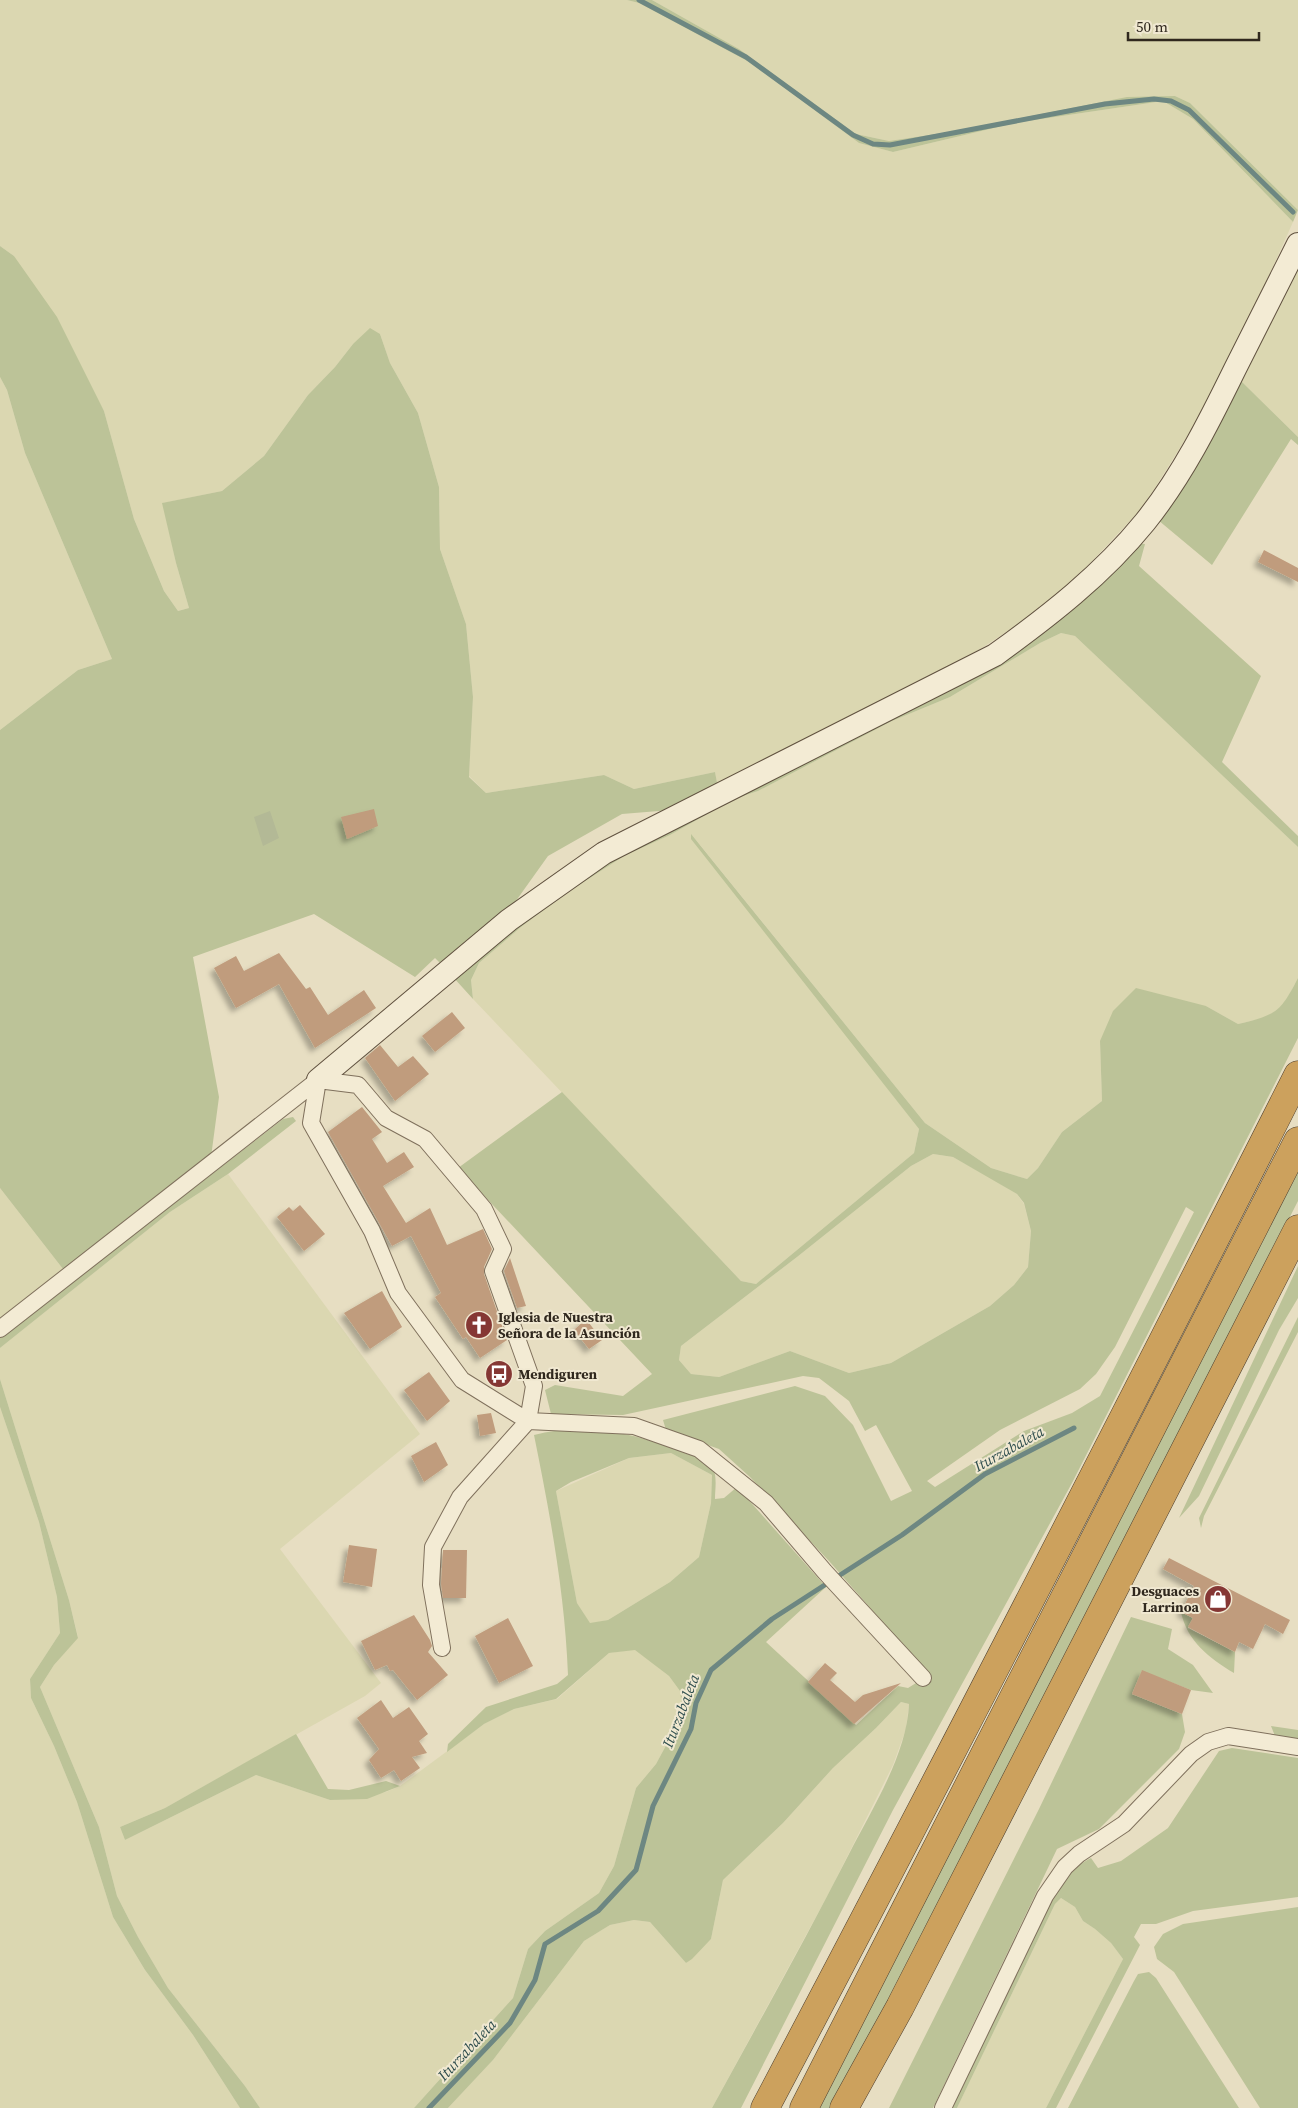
<svg xmlns="http://www.w3.org/2000/svg" width="1298" height="2108" viewBox="0 0 1298 2108" font-family="'Source Serif 4',serif">
  <defs>
    <filter id="shadow"><feDropShadow dx="-4.5" dy="4.5" stdDeviation="2.5" flood-color="#0004"/></filter>
  </defs>
  <rect width="100%" height="100%" fill="#e7dec2"/>
  <path fill="#dbd7b1" d="M 0,0 L 627,0 L 639,3 L 751,63 L 859,143 L 893,152 L 1015,123 L 1163,101 L 1193,119 L 1293,222 L 1272,269 L 1203,411 L 1143,507 L 1079,575 L 1026,619 L 971,655 L 718,788 L 715,772 L 634,789 L 604,775 L 486,793 L 469,776 L 473,697 L 466,624 L 440,549 L 439,487 L 418,413 L 390,363 L 380,334 L 353,344 L 335,367 L 308,395 L 264,456 L 222,491 L 163,503 L 176,563 L 189,608 L 178,611 L 164,591 L 134,519 L 104,411 L 14,256 L 0,246 Z
    M 652,0 L 1298,0 L 1298,210 L 1190,103 L 1175,96 L 889,141 L 856,134 L 739,49 Z
    M 1298,262 L 1298,437 L 1241,381 Z
    M 0,377 L 7,390 L 25,453 L 112,659 L 78,670 L 0,730 Z
    M 1061,633 L 1075,636 L 1298,847 L 1298,978 L 1285,1003 L 1268,1017 L 1238,1024 L 1206,1006 L 1100,1041 L 1102,1101 L 1062,1132 L 1038,1168 L 1027,1179 L 991,1168 L 925,1123 L 692,835 L 919,1129 L 914,1153 L 756,1284 L 741,1281 L 473,999 L 471,980 L 479,963 L 521,927 L 568,892 L 624,856 L 670,835 L 734,799 L 758,791 L 892,721 L 950,697 L 1040,643 Z
    M 933,1154 L 953,1157 L 989,1177 L 1017,1194 L 1024,1204 L 1031,1231 L 1028,1267 L 1014,1285 L 990,1306 L 891,1363 L 849,1373 L 790,1351 L 719,1377 L 691,1374 L 679,1360 L 681,1346 L 797,1257 L 911,1166 Z
    M 228,1174 L 420,1434 L 280,1549 L 381,1683 L 365,1696 L 165,1808 L 120,1827 L 125,1840 L 256,1775 L 330,1800 L 386,1792 L 400,1786 L 484,1724 L 514,1709 L 557,1699 L 609,1653 L 635,1649 L 669,1676 L 680,1691 L 683,1714 L 656,1764 L 636,1788 L 614,1866 L 599,1893 L 545,1931 L 528,1949 L 513,1998 L 414,2108 L 260,2108 L 245,2086 L 168,1988 L 138,1937 L 117,1896 L 99,1827 L 40,1687 L 54,1665 L 78,1637 L 69,1600 L 0,1379 L 0,1348 L 170,1212 Z
    M 0,1188 L 63,1269 L 0,1318 Z
    M 0,1407 L 39,1522 L 57,1597 L 60,1633 L 30,1679 L 31,1698 L 54,1746 L 77,1802 L 113,1917 L 145,1970 L 193,2035 L 240,2108 L 0,2108 Z
    M 671,1453 L 712,1475 L 711,1503 L 699,1557 L 670,1582 L 608,1620 L 590,1624 L 577,1603 L 556,1491 L 629,1458 Z
    M 901,1702 L 909,1704 L 906,1729 L 893,1765 L 830,1891 L 712,2108 L 448,2108 L 493,2060 L 584,1941 L 610,1925 L 634,1920 L 650,1922 L 686,1963 L 711,1939 L 723,1880 L 783,1823 L 833,1768 L 876,1728 Z
    M 1061,1898 L 1075,1907 L 1083,1921 L 1095,1929 L 1111,1943 L 1123,1959 L 1046,2108 L 957,2108 L 1055,1904 Z"/>
  <path fill="#bcc398" fill-rule="evenodd" d="M 627,0 L 652,0 L 739,49 L 856,134 L 889,141 L 955,131 L 1127,97 L 1175,96 L 1190,103 L 1298,210 L 1293,222 L 1193,119 L 1163,101 L 1015,123 L 893,152 L 859,143 L 751,63 L 639,3 Z
    M 0,246 L 14,256 L 57,317 L 104,411 L 134,519 L 164,591 L 178,611 L 189,608 L 176,563 L 162,503 L 222,491 L 264,456 L 308,395 L 335,367 L 353,344 L 370,328 L 380,334 L 390,363 L 418,413 L 439,487 L 440,549 L 466,624 L 473,697 L 469,777 L 486,793 L 604,775 L 634,789 L 715,772 L 718,788 L 671,810 L 622,814 L 548,856 L 508,912 L 443,966 L 435,958 L 415,977 L 314,914 L 193,957 L 219,1097 L 211,1157 L 63,1269 L 0,1188 L 0,730 L 78,670 L 112,659 L 25,453 L 7,390 L 0,377 Z
    M 1241,381 L 1298,437 L 1298,445 L 1291,439 L 1212,565 L 1158,520 Z
    M 1136,543 L 1145,544 L 1139,566 L 1261,676 L 1222,762 L 1298,836 L 1298,847 L 1075,636 L 1061,633 L 1040,643 L 950,697 L 892,721 L 758,791 L 734,799 L 670,835 L 624,856 L 568,892 L 521,927 L 479,963 L 471,980 L 473,999 L 453,977 L 559,888 L 943,691 Z
    M 691,834 L 925,1123 L 991,1168 L 1027,1179 L 1038,1168 L 1062,1132 L 1102,1101 L 1100,1041 L 1113,1011 L 1136,988 L 1206,1006 L 1238,1024 C 1276,1015 1280,1013 1298,978 L 1298,1038 L 1072,1483 L 893,1810 L 741,2108 L 712,2108 C 758,2024 805,1940 849,1854 C 872,1809 907,1754 909,1704 L 901,1702 L 876,1728 L 833,1768 L 783,1823 L 723,1880 L 711,1939 L 692,1959 L 686,1963 L 650,1922 L 634,1920 L 610,1925 L 584,1941 L 493,2060 L 448,2108 L 414,2108 L 513,1998 L 528,1949 L 545,1931 L 599,1893 L 614,1866 L 636,1788 L 656,1764 L 683,1714 L 680,1691 L 669,1676 L 635,1650 L 609,1653 L 556,1699 L 514,1709 L 484,1724 L 447,1752 L 448,1744 L 486,1707 L 557,1684 L 568,1675 C 565,1594 550,1514 534,1435 C 583,1421 641,1434 687,1454 C 694,1456 707,1459 711,1465 C 718,1474 715,1488 715,1499 L 724,1498 L 737,1487 L 826,1587 L 766,1642 L 856,1725 L 898,1686 L 908,1688 L 929,1675 L 829,1561 L 750,1477 L 719,1449 L 666,1430 L 663,1420 L 795,1386 L 825,1396 L 853,1425 L 891,1501 L 912,1491 L 876,1425 L 865,1431 L 849,1401 L 819,1378 L 803,1376 L 623,1415 L 551,1414 L 545,1390 L 555,1385 L 623,1396 L 652,1374 L 458,1168 L 562,1092 L 741,1281 L 756,1284 L 914,1153 L 919,1129 L 691,839 ZM 933,1154 L 953,1157 L 1017,1194 L 1024,1203 L 1031,1231 L 1028,1267 L 1014,1285 L 990,1306 L 891,1363 L 849,1373 L 790,1351 L 719,1377 L 691,1374 L 679,1360 L 681,1346 L 797,1257 L 911,1166 ZM 1186,1207 L 1194,1212 L 1100,1396 L 1072,1413 L 1024,1431 L 935,1487 L 927,1481 L 1000,1430 L 1080,1389 L 1096,1374 L 1115,1347 ZM 671,1453 L 712,1475 L 711,1503 L 699,1557 L 670,1582 L 608,1620 L 590,1623 L 577,1603 L 556,1491 L 571,1482 L 629,1458 Z
    M 293,1117 L 296,1121 L 228,1174 L 170,1212 L 0,1348 L 0,1338 L 283,1119 Z
    M 1298,1168 L 1298,1201 L 836,2108 L 816,2108 Z
    M 1298,1266 L 1298,1298 L 1279,1330 L 1199,1496 L 1179,1518 Z
    M 1298,1317 L 1298,1332 L 1204,1516 L 1201,1528 L 1199,1518 Z
    M 0,1379 L 69,1600 L 78,1638 L 54,1665 L 40,1687 L 99,1827 L 117,1896 L 138,1937 L 168,1988 L 245,2086 L 260,2108 L 240,2108 L 193,2035 L 145,1970 L 113,1917 L 77,1802 L 54,1746 L 31,1698 L 30,1679 L 60,1633 L 57,1597 L 39,1522 L 0,1407 Z
    M 1181,1612 L 1193,1618 L 1188,1628 L 1235,1652 L 1234,1673 C 1209,1658 1187,1641 1181,1612 Z
    M 1131,1617 L 1172,1629 L 1168,1649 L 1193,1665 L 1213,1693 L 1191,1690 L 1142,1671 L 1132,1694 L 1182,1714 L 1185,1732 L 1179,1749 L 1099,1829 L 1057,1849 L 933,2108 L 889,2108 L 1039,1809 Z
    M 1271,1726 L 1298,1730 L 1298,1739 L 1275,1736 Z
    M 296,1734 L 328,1789 L 349,1790 L 386,1781 L 400,1786 L 367,1799 L 330,1800 L 256,1775 L 125,1840 L 120,1827 L 165,1808 Z
    M 1232,1748 L 1298,1758 L 1298,1897 L 1193,1911 L 1156,1924 L 1141,1924 L 1134,1937 L 1140,1945 L 1056,2108 L 1046,2108 L 1123,1959 L 1111,1943 L 1095,1929 L 1083,1921 L 1075,1907 L 1061,1898 L 1055,1904 L 957,2108 L 951,2108 L 1052,1900 C 1063,1883 1072,1867 1091,1858 L 1098,1868 L 1121,1861 L 1168,1828 L 1219,1751 Z
    M 1298,1907 L 1298,2108 L 1260,2108 L 1174,1972 L 1157,1959 L 1154,1947 L 1163,1934 L 1183,1924 Z
    M 1149,1972 L 1156,1978 L 1239,2108 L 1068,2108 L 1134,1981 L 1138,1974 Z"/>
  <path fill="#b3b996" d="M 270,811 L 279,838 L 263,846 L 254,817 Z"/>
  <g fill="none" stroke-linecap="round" stroke-linejoin="round">
    <path stroke="#6d8782" stroke-width="5" d="M 639,0 L 746,57 L 853,135 L 873,144 L 890,145 L 1105,104 L 1154,99 L 1171,101 L 1189,110 L 1293,212
      M 429,2108 L 510,2023 L 535,1980 L 545,1944 L 598,1911 L 636,1870 L 653,1806 L 691,1729 L 696,1703 L 711,1670 L 772,1619 L 902,1535 L 985,1474 L 1074,1428"/>
  </g>
  <path fill="#c09c7d" filter="url(#shadow)" d="M 1264,550 L 1298,568 L 1298,582 L 1258,562 Z
    M 374,809 L 378,826 L 347,839 L 341,817 Z
    M 279,953 L 306,989 L 310,987 L 328,1015 L 364,990 L 376,1008 L 315,1048 L 279,984 L 236,1008 L 214,968 L 236,956 L 244,971 Z
    M 452,1012 L 465,1028 L 435,1052 L 422,1036 Z
    M 380,1045 L 398,1067 L 413,1056 L 429,1074 L 395,1101 L 365,1058 Z
    M 362,1107 L 382,1132 L 372,1139 L 387,1163 L 404,1152 L 414,1167 L 383,1186 L 406,1223 L 430,1208 L 447,1245 L 483,1229 L 492,1249 L 484,1267 L 484,1274 L 507,1340 L 480,1358 L 466,1337 L 463,1339 L 435,1297 L 441,1293 L 411,1236 L 392,1246 L 328,1132 Z
    M 300,1205 L 325,1234 L 304,1251 L 277,1217 L 289,1207 L 293,1211 Z
    M 510,1258 L 526,1306 L 517,1308 L 504,1271 Z
    M 382,1291 L 402,1327 L 370,1349 L 344,1313 Z
    M 586,1319 L 602,1340 L 589,1349 L 574,1330 Z
    M 429,1372 L 450,1401 L 427,1421 L 404,1390 Z
    M 491,1413 L 496,1433 L 480,1436 L 477,1415 Z
    M 436,1442 L 448,1465 L 424,1482 L 411,1456 Z
    M 349,1545 L 377,1549 L 372,1587 L 343,1582 Z
    M 443,1550 L 467,1550 L 466,1598 L 443,1598 L 441,1584 Z
    M 1169,1558 L 1290,1620 L 1283,1634 L 1265,1624 L 1253,1649 L 1239,1642 L 1235,1652 L 1188,1627 L 1193,1618 L 1181,1612 L 1194,1586 L 1163,1569 Z
    M 414,1615 L 430,1640 L 432,1646 L 428,1652 L 448,1675 L 417,1700 L 393,1670 L 390,1671 L 387,1665 L 375,1670 L 361,1641 Z
    M 508,1618 L 533,1666 L 499,1683 L 475,1636 Z
    M 825,1663 L 837,1673 L 830,1680 L 855,1702 L 863,1695 L 901,1683 L 854,1724 L 808,1682 Z
    M 1142,1670 L 1191,1690 L 1182,1714 L 1132,1694 Z
    M 381,1700 L 393,1718 L 409,1707 L 428,1734 L 419,1741 L 427,1753 L 412,1757 L 420,1768 L 401,1781 L 394,1770 L 381,1778 L 369,1760 L 379,1749 L 357,1718 Z"/>
  <g fill="none" stroke-linecap="round" stroke-linejoin="round">
    <g stroke="#7f705c" stroke-width="18">
      <path id="street" d="M 318,1080 L 311,1123 L 372,1231 L 398,1293 L 462,1380 L 528,1421 L 634,1426 L 699,1449 L 766,1503 L 825,1572 L 923,1678
        M 0,1329 L 318,1080 L 358,1085 L 386,1118 L 425,1139 L 484,1209 L 503,1249 L 493,1271 L 534,1386 L 528,1421 L 460,1497 L 433,1547 L 431,1585 L 442,1648
        M 943,2108 L 1045,1896 L 1065,1867 L 1079,1854 L 1124,1824 L 1191,1754 L 1208,1742 L 1228,1736 L 1298,1747"/>
    </g>
    <g stroke="#60513f" stroke-width="24">
      <path id="secondary" d="M 318,1080 L 509,920 L 604,853 L 995,655 C 1049,616 1102,575 1145,522 C 1182,476 1209,422 1235,369 C 1256,328 1277,286 1298,244"/>
    </g>
    <g stroke="#4d3f30" stroke-width="29">
      <path id="highway" d="M 765,2108 C 946,1766 1123,1421 1298,1075
        M 804,2108 L 1298,1141
        M 844,2108 L 900,2007 L 1298,1229"/>
    </g>
    <use href="#street" stroke="#f3ebd4" stroke-width="16"/>
    <use href="#secondary" stroke="#f3ebd4" stroke-width="22"/>
    <use href="#highway" stroke="#cca15d" stroke-width="28"/>
  </g>
  <defs>
    <g id="church-disc" transform="scale(1.4375)"><circle r="9.5" fill="#853734" stroke="#f0e8d1"/><path d="M-1.2-6h2.4v3.5h3.3v2.4h-3.3V6h-2.4V-.1h-3.3v-2.4h3.3Z" fill="#fff"/></g>
    <g id="bus-disc" transform="scale(1.4375)"><circle r="9.5" fill="#853734" stroke="#f0e8d1"/><path d="M-5-6H5V4H4V6H2V4H-2V6H-4V4H-5ZM-3.5-4V0h7V-4ZM-3.5 1.2v1.5H-2V1.2ZM2 1.2v1.5H3.5V1.2Z" fill="#fff"/></g>
    <g id="shop-disc" transform="scale(1.4375)"><circle r="9.5" fill="#853734" stroke="#f0e8d1"/><path d="M-5-2.5h2.3a2.7 3.5 0 0 1 5.4 0H5L5.5 6h-11ZM-1.5-2.5h3a1.5 2.3 0 0 0-3 0Z" fill="#fff"/></g>
  </defs>
  <g fill-rule="evenodd">
    <use href="#church-disc" x="479" y="1325"/>
    <use href="#bus-disc" x="499" y="1374"/>
    <use href="#shop-disc" x="1218" y="1599"/>
  </g>
  <g text-anchor="middle" stroke-width="4" stroke-linejoin="round" paint-order="stroke">
    <g font-size="14" font-weight="bold" fill="#30281e" stroke="#f0e8d1" text-anchor="start">
      <text x="498" y="1322">Iglesia de Nuestra<tspan x="498" dy="16">Señora de la Asunción</tspan></text>
      <text x="518" y="1379">Mendiguren</text>
      <text x="1199" y="1596" text-anchor="end">Desguaces<tspan x="1199" dy="16">Larrinoa</tspan></text>
    </g>
    <g font-size="15" font-style="italic" fill="#2f4e4e" stroke="#f0e8d1">
      <text transform="translate(1009 1449) rotate(-29)" y="5">Iturzabaleta</text>
      <text transform="translate(681 1711) rotate(-69)" y="5">Iturzabaleta</text>
      <text transform="translate(467 2050) rotate(-47)" y="5">Iturzabaleta</text>
    </g>
  </g>
  <path d="M1128 32v8h131v-8" fill="none" stroke="#30281e" stroke-width="2.5"/>
  <text x="1136" y="32" font-size="15" fill="#30281e" stroke="#f0e8d1" stroke-width="4" paint-order="stroke">50 m</text>
</svg>
